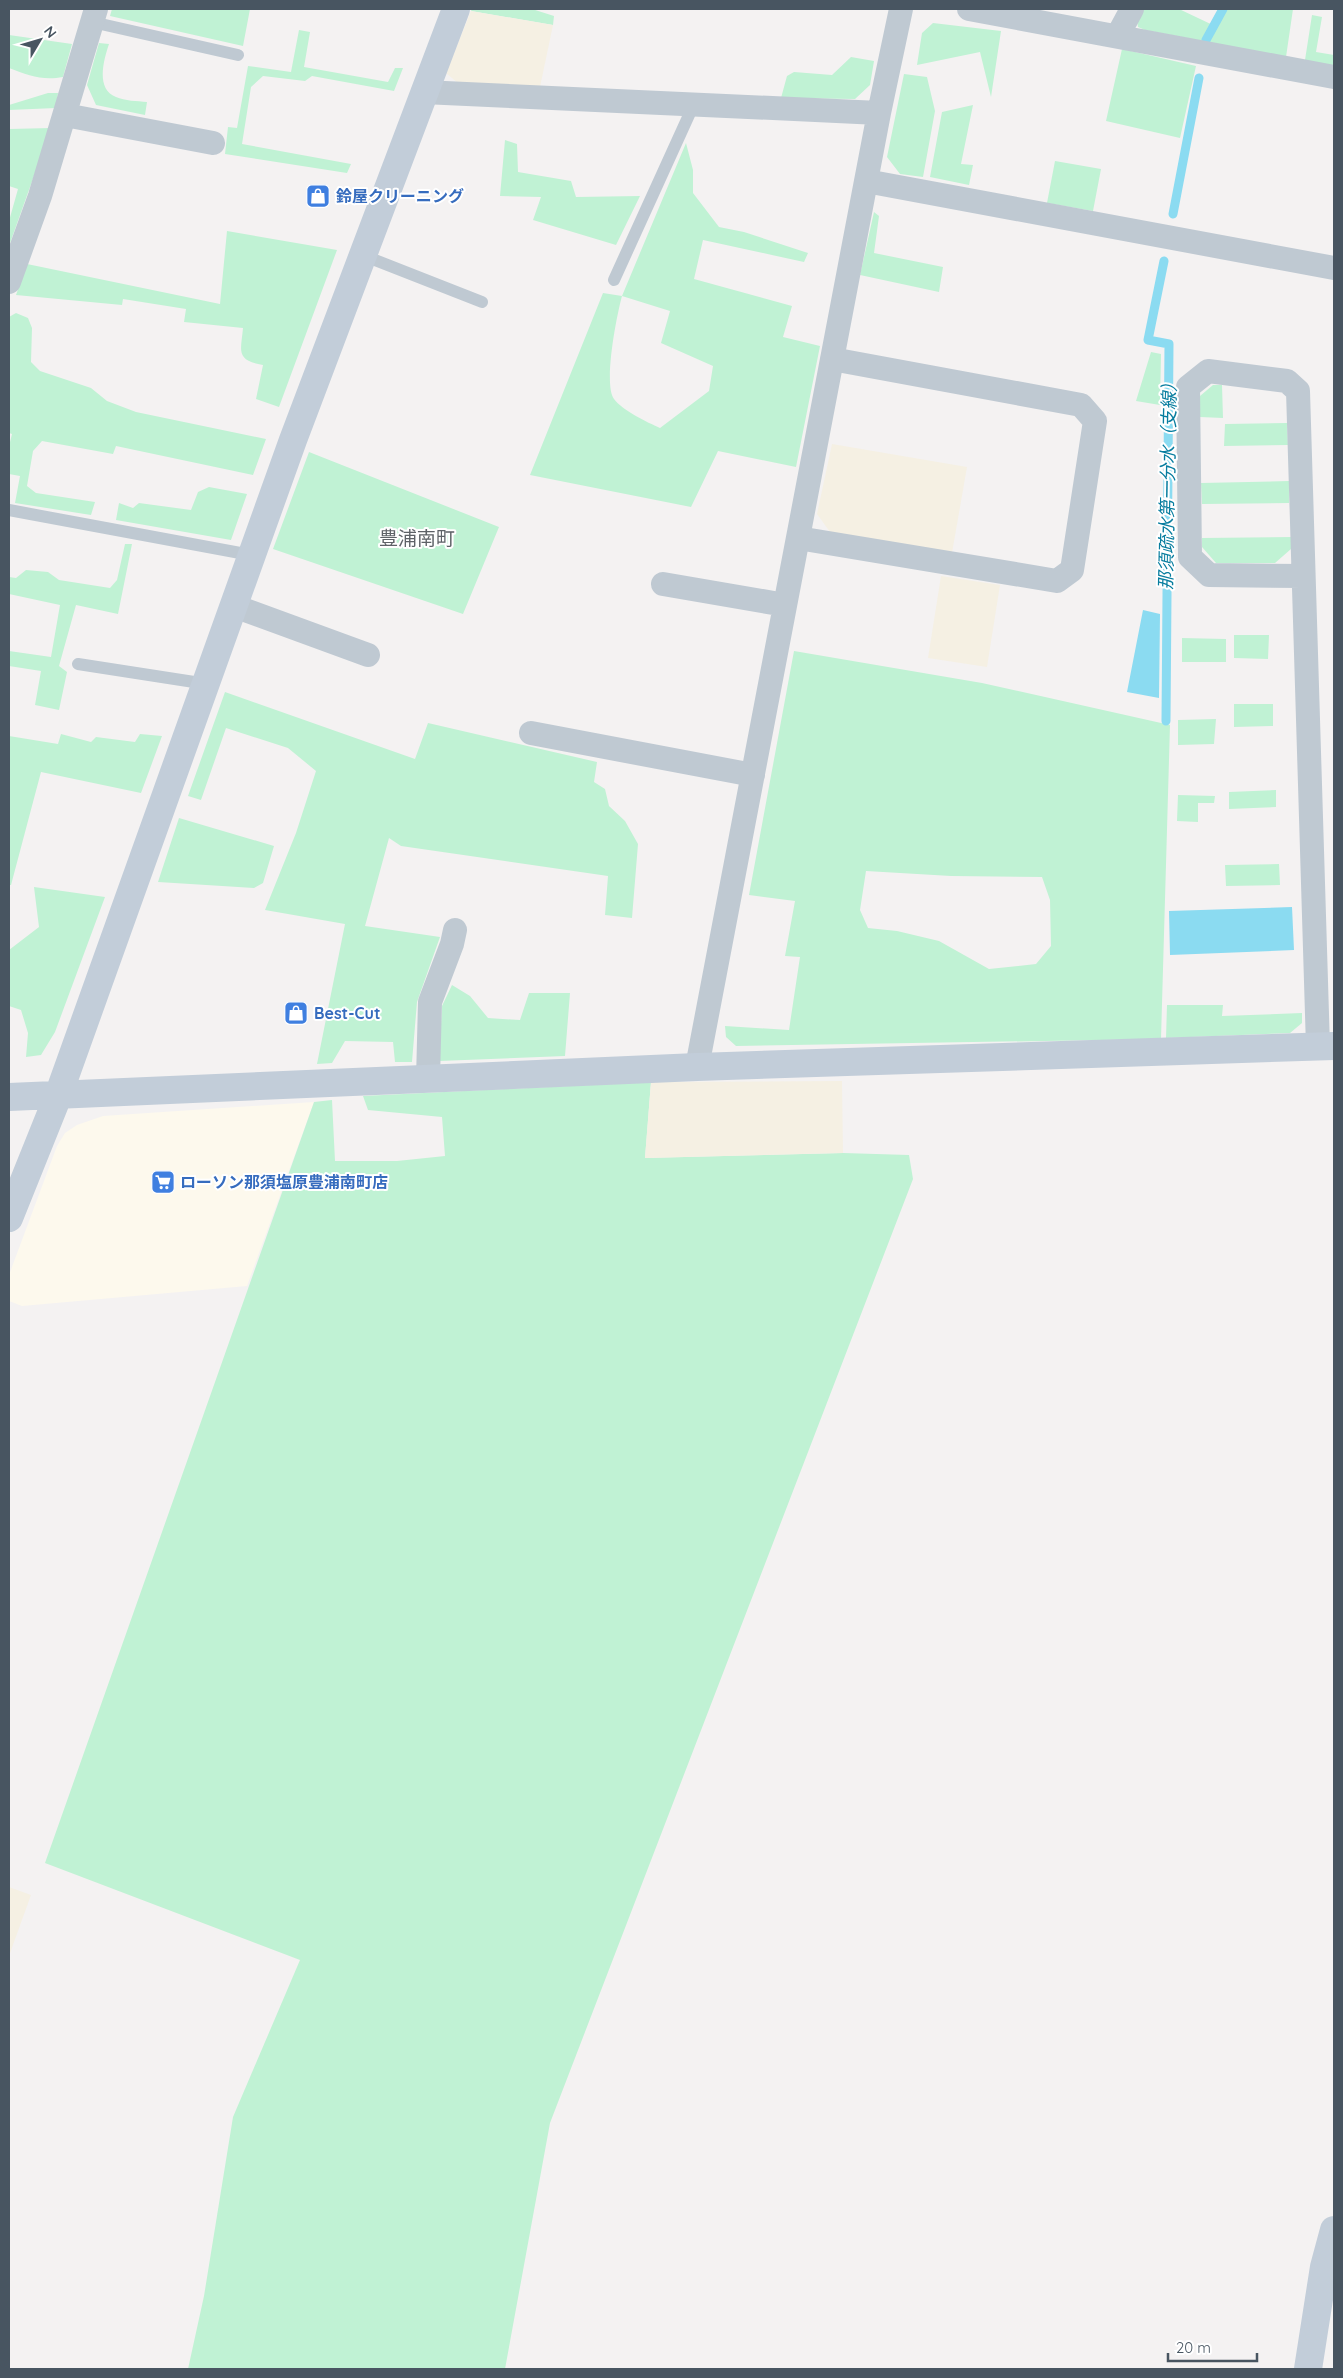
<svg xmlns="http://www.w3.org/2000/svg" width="1343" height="2378" viewBox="0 0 1343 2378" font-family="Quicksand,'Noto Sans JP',sans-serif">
  <rect width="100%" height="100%" fill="#f4f2f2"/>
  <path fill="#fdf9ed" d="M 314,1102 L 247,1286 L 22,1306 L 9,1301 L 9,1275 L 57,1146 L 65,1133 L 77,1125 L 103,1116 Z"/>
  <path fill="#c0f2d4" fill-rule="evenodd" d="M 112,9 L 250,9 L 243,46 L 110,16 Z
    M 472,9 L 532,9 L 554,16 L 553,25 L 471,11 Z
    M 1143,9 L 1179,9 L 1217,27 L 1227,9 L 1293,9 L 1286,57 L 1145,30 L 1138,27 L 1137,20 Z
    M 1312,15 L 1322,17 L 1316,52 L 1334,55 L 1334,66 L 1305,60 Z
    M 933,23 L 1001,31 L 991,97 L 980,52 L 917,65 L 922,33 Z
    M 299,30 L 310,32 L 304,67 L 388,82 L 395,68 L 403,68 L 394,91 L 312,76 L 305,81 L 263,76 L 251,87 L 242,144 L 351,164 L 347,173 L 225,154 L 228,127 L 237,128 L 248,66 L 291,72 Z
    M 9,35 L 72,44 L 63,77 C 42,81 28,75 9,68 Z
    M 99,43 L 109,44 C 104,59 95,89 116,97 C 125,101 137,101 147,102 L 145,115 L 96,105 L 87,85 Z
    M 1122,49 L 1196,66 L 1180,138 L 1106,121 Z
    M 851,57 L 874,61 L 870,85 L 855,99 L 781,98 L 787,76 L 794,72 L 832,75 Z
    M 904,74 L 927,77 L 935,111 L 923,177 L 900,174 L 887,157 Z
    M 48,93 L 58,93 L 56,108 L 9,110 L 9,105 Z
    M 973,105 L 961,164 L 973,165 L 969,185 L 930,177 L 942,112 Z
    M 51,128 L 9,246 L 9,221 L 18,189 L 9,186 L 9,129 Z
    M 505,140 L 517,144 L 518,172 L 571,181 L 576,197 L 640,196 L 616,245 L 533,220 L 541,197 L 500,196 Z
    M 686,143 L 693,170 L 693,193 L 719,227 L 744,232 L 808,253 L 804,262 L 703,240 L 694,279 L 792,306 L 783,337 L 820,346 L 796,467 L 718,451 L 691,507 L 530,475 L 603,293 L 622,296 ZM 622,296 L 670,311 L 661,343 L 713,366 L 709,391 L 660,428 C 647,422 623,411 614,399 C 603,384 617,314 622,296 Z
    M 1055,161 L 1101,169 L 1093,211 L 1047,203 Z
    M 874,212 L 879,216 L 874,253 L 943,267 L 939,292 L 860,275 Z
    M 227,231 L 337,250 L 279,407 L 256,399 L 263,365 C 235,360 241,351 243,328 L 184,322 L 186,309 L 123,299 L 122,305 L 16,295 L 27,264 L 220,304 Z
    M 16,313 L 28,318 L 32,328 L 31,362 L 40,371 L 91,388 L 107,401 L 136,412 L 266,439 L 253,475 L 116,446 L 113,454 L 42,441 L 33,451 L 27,486 L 36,493 L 95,502 L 91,515 L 15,503 L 20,476 L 9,474 L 9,446 L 12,434 L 9,433 L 9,317 Z
    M 1151,352 L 1161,354 L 1160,405 L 1136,401 Z
    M 1213,385 L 1222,385 L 1223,418 L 1200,417 L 1200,396 Z
    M 1287,423 L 1288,445 L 1224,446 L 1225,424 Z
    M 309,452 L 499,527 L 463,614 L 273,549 Z
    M 1289,481 L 1289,503 L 1202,504 L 1201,483 Z
    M 209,487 L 247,494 L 231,540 L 116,520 L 119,503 L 133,508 L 139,503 L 191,510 L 198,492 Z
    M 1293,537 L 1291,549 L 1275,563 L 1216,563 L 1202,547 L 1202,538 Z
    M 125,544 L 132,544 L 118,614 L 76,605 L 59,666 L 67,672 L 59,710 L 35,705 L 41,671 L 9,666 L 9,651 L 51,657 L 60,605 L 9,594 L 9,577 L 16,578 L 26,570 L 48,572 L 59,580 L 110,588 L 117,580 Z
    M 1234,635 L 1269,635 L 1268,659 L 1234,658 Z
    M 1182,638 L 1226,639 L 1226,662 L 1182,662 Z
    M 794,651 L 982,683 L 1170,725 L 1161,1039 L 736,1046 L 726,1037 L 725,1026 L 789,1030 L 800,957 L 785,956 L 795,901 L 749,895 ZM 866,871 L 951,876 L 1042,877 L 1050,900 L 1051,946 L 1036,964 L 989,969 L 939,941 L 897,931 L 868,928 L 860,910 Z
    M 225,692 L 415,759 L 428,723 L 597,762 L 594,782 L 605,789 L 609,806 L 625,821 L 638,844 L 632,918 L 605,915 L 608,876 L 401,846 L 389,838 L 365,926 L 440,937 L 417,1002 L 412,1062 L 395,1062 L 393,1042 L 345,1041 L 332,1063 L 317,1064 L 345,924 L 265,910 L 296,833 L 316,771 L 288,748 L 226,728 L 201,800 L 188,796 Z
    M 1234,704 L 1273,704 L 1273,726 L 1234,727 Z
    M 1216,719 L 1214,744 L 1178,745 L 1178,720 Z
    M 61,734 L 91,742 L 96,737 L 135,742 L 140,734 L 162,736 L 141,793 L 41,772 L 11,885 L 9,885 L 9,736 L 58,744 Z
    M 1276,790 L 1276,807 L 1229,809 L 1229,792 Z
    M 1178,795 L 1215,796 L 1214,803 L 1198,803 L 1198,822 L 1177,821 Z
    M 179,818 L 274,846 L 263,883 L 254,888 L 158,882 Z
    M 1279,864 L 1280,885 L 1226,886 L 1225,865 Z
    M 34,887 L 105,897 L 55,1032 L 41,1055 L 26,1057 L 28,1033 L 21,1010 L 9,1006 L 9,950 L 39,927 Z
    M 452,985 L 470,996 L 488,1018 L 520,1020 L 529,993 L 570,993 L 565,1056 L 439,1061 L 442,1006 Z
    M 1167,1005 L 1223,1005 L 1222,1016 L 1302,1013 L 1302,1023 L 1290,1033 L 1166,1038 Z
    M 651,1082 L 645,1158 L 843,1153 L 909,1155 L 913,1179 L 550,2123 L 505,2369 L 188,2369 L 204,2296 L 233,2117 L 300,1960 L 45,1863 L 314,1102 L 332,1100 L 335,1161 L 397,1161 L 445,1156 L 442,1117 L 368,1110 L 363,1096 Z"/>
  <path fill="#f5f0e3" d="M 471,11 L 553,25 L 540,87 L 459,84 L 446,73 Z
    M 832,444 L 967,467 L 952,553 L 830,532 L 817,514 Z
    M 941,576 L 1000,585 L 987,667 L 928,658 Z
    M 842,1081 L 843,1153 L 645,1158 L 651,1082 Z
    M 9,1887 L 31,1895 L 9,1956 Z"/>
  <path fill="#8bdbf1" d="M 1143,610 L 1160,614 L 1159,698 L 1127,692 Z
    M 1292,907 L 1294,950 L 1170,955 L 1169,911 Z"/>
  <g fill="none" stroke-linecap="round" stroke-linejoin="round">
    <path stroke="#8bdbf1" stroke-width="9" d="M 1206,40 L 1223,9
      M 1173,214 L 1199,78
      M 1164,261 L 1148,340 L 1169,344 L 1166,721"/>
    <path stroke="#bfc9d2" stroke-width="12" d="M 92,22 L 238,55
      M 362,255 L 482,302
      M 614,280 L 694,104
      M 9,510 L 251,555
      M 78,664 L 207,684"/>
    <path stroke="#bfc9d2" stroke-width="24" d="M 969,9 L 1334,77
      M 1118,35 L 1132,9
      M 423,92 L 879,113
      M 65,115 L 213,143
      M 866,181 L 1334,268
      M 9,282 L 40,196 L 96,9
      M 798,538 L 1057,581 L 1072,570 L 1095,421 L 1081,405 L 832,359
      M 1303,576 L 1209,575 L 1190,557 L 1188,387 L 1208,371 L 1287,381 L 1298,391 L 1318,1047
      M 663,584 L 785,605
      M 234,606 L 368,655
      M 531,733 L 753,775
      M 697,1067 L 879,113 L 901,9
      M 428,1079 L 430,1002 L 452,944 L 455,930"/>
    <path stroke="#c2cdd9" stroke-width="28" d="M 9,1097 L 697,1067 L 1334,1046
      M 9,1218 L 58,1096 L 293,440 L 456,9
      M 1308,2369 L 1324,2267 L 1334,2230"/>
  </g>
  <defs>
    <g id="shop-square" transform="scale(1.25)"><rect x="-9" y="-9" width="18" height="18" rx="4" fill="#3f7fe0" stroke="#fff"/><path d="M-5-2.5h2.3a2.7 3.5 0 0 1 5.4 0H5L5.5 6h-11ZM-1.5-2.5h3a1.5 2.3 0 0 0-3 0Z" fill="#fff"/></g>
    <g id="supermarket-square" transform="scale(1.25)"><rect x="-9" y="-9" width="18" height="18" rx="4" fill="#3f7fe0" stroke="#fff"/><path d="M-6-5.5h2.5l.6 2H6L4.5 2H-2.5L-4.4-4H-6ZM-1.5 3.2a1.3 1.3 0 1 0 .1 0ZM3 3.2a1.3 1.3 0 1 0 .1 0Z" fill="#fff"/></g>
  </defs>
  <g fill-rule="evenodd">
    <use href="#shop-square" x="318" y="196"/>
    <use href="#shop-square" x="296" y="1013"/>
    <use href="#supermarket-square" x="163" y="1182"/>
  </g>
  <g text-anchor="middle" stroke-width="4" stroke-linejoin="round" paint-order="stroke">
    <g font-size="16" font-weight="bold" fill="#366cbe" stroke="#fff" text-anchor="start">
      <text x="336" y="202">鈴屋クリーニング</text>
      <text x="314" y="1019">Best-Cut</text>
      <text x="180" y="1188">ローソン那須塩原豊浦南町店</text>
    </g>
    <g font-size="18" font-style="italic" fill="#077d9f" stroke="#fff">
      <text transform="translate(1168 482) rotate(-89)" y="6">那須疏水第一分水（支線）</text>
    </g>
    <g font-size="19" fill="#5e6267" stroke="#fff">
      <text x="417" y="545">豊浦南町</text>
    </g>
  </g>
  <rect width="1343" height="2378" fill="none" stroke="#485561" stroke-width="20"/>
  <g transform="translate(40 40) rotate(52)" stroke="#ffffff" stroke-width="4" paint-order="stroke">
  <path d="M0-4L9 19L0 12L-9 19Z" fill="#485561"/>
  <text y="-8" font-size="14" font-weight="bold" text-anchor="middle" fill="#485561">N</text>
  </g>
  <path d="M1168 2353v8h89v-8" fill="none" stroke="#485561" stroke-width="2.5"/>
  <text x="1176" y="2353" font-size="15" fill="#485561" stroke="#ffffff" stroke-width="4" paint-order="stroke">20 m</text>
</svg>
